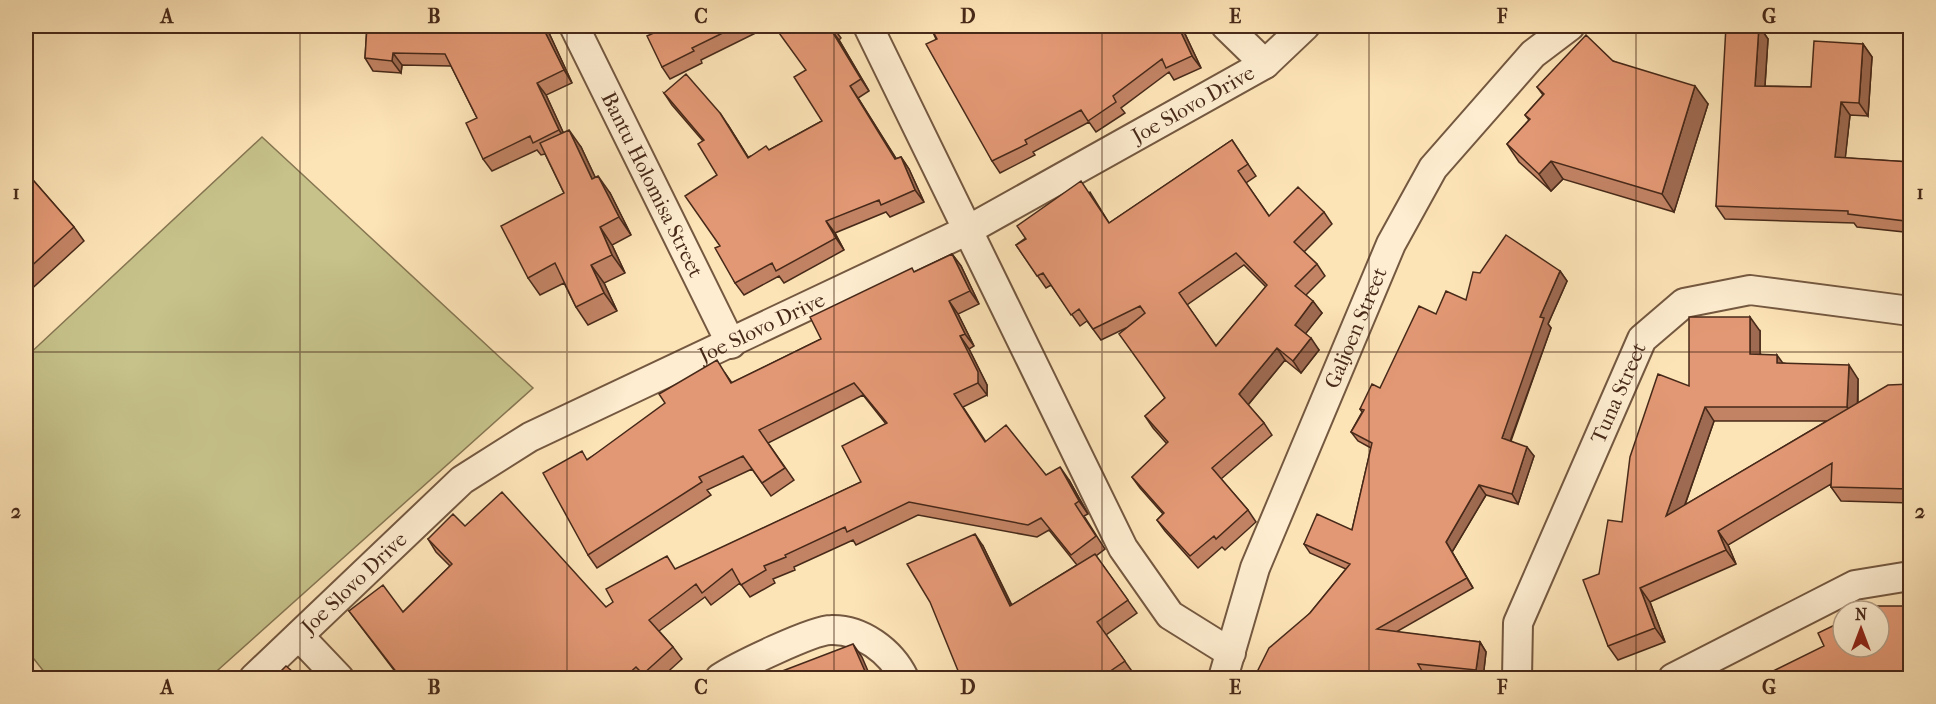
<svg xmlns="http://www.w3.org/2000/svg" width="1936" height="704" viewBox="0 0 1936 704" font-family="'IM FELL French Canon',serif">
  <rect width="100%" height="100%" fill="#fde4b7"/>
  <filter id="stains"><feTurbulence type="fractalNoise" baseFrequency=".00333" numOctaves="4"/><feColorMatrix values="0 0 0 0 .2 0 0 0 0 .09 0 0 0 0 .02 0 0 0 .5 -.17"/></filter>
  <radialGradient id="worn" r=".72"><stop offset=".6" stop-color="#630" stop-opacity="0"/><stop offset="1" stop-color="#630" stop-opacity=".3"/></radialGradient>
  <path fill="#c6c28a" stroke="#867652" stroke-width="1.5" d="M 262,137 L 533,388 L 209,678 L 49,678 L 26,649 L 26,357 Z"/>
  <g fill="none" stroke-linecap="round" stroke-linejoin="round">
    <g stroke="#745840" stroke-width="32">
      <g id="minor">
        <path id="s1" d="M 574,26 L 731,344"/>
        <path d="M 868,26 L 1123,548 L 1170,615 L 1231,653"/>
        <path d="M 1226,26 L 1265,64"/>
        <path d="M 299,636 L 339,678"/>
        <path id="s2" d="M 254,678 L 462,480 L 530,437 L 968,230 L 1265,64 L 1305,26"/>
        <path d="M 720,678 C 736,667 813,630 831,630 C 861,629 891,651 904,678"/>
        <path id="s3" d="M 1223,678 L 1255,568 L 1391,244 L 1433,168 L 1533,54 L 1570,26"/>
        <path id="s4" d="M 1517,678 L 1518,623 L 1642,339 L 1684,303 L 1750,290 L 1910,311"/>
        <path d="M 1673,678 L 1855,585 L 1910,576"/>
      </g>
    </g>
    <use href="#minor" stroke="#feedd0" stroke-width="28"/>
  </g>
  <path fill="#c28364" stroke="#472919" stroke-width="1.5" fill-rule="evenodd" d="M 267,26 L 282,26 L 279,31 Z
    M 367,26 L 549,33 L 572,83 L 546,95 L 563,132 L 581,147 L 595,177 L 610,193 L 631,235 L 612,245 L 625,273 L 604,283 L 617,311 L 588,325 L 576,307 L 564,283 L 540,295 L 528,278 L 564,193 L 545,154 L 541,155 L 537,150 L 492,171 L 483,159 L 477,118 L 451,66 L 402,65 L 401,73 L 373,71 L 365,58 Z
    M 650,26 L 770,26 L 701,60 L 702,63 L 670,79 L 662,67 L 654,33 Z
    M 832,26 L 841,38 L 839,40 L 869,91 L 858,98 L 896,159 L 901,157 L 909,169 L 924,202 L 890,217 L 886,212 L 835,233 L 844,250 L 784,283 L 779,276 L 744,295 L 735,283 L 720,246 L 717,175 L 703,141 L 672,105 L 664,93 L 728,125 L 748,157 L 769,150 L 822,121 L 806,70 Z
    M 930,26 L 1179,26 L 1185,34 L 1201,68 L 1174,80 L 1169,72 L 1121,108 L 1125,113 L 1096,132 L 1089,122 L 1033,152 L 1035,155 L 1000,173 L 992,161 Z
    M 1759,26 L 1768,39 L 1765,86 L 1811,87 L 1863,44 L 1872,57 L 1868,116 L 1850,115 L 1845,158 L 1910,162 L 1911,157 L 1911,251 L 1904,241 L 1904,232 L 1857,227 L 1854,223 L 1725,219 L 1716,206 Z
    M 1613,61 L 1708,104 L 1674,212 L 1563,179 L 1551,191 L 1519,162 L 1507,144 L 1529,120 L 1525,115 L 1543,95 L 1537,87 Z
    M 1232,140 L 1256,176 L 1246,183 L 1269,216 L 1324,212 L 1332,224 L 1304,252 L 1317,264 L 1325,276 L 1306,295 L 1322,313 L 1305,333 L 1319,350 L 1301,373 L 1285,360 L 1248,405 L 1264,423 L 1272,435 L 1221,479 L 1248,510 L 1256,522 L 1225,550 L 1222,547 L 1198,568 L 1165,531 L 1157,520 L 1163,514 L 1140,488 L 1132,477 L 1167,444 L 1153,428 L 1145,416 L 1165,398 L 1126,328 L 1101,340 L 1087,321 L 1080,326 L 1051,285 L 1046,288 L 1016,245 L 1090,192 L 1109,223 ZM 1244,265 L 1266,287 L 1216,346 L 1187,305 Z
    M 26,172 L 74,227 L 84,241 L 26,294 Z
    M 952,254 L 961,266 L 979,304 L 958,314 L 974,346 L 969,349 L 987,385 L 987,395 L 963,407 L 986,442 L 1046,475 L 1069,480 L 1088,514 L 1084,516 L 1105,549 L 1096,556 L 1137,613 L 1106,635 L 1134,674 L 1127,678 L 961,678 L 983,546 L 1012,605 L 1077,565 L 1049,530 L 1037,537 L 918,515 L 856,545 L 853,540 L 794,567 L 795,570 L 773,579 L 775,583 L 750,597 L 740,583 L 711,605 L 705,597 L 659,631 L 673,647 L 682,659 L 661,678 L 400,678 L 349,611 L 403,612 L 450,566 L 436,552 L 428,539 L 465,526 L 606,607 L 677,569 L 861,482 L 886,424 L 863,395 L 768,443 L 794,480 L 771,496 L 752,469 L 707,490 L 711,495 L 597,568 L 588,555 L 588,459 L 725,373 L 732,383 L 821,339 L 915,272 Z
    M 1560,271 L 1567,281 L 1548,324 L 1551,328 L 1511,441 L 1534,456 L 1518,504 L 1486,495 L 1452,552 L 1473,588 L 1396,632 L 1480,642 L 1486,652 L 1483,678 L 1470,678 L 1425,673 L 1428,678 L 1254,678 L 1310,613 L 1346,569 L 1310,553 L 1304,544 L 1352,530 L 1371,448 L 1358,441 L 1351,432 L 1362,412 L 1360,409 L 1380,388 L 1436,314 L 1466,300 L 1480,273 Z
    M 1760,331 L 1760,354 L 1783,363 L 1858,379 L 1858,403 L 1911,384 L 1911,503 L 1841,501 L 1831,487 L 1831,484 L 1728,545 L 1736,564 L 1650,602 L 1665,642 L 1618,660 L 1608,646 L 1599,574 L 1622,522 L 1689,386 ZM 1714,421 L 1827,421 L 1685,505 Z"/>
  <path fill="#9e6a51" stroke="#472919" stroke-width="1.5" d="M 275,26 L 282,26 L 279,31 Z
    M 542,26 L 543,26 L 549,33 L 572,83 L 564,70 Z
    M 1178,26 L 1185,34 L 1201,68 L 1192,56 Z
    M 1759,26 L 1768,39 L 1764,99 L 1755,86 Z
    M 830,28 L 839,40 L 869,91 L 861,79 Z
    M 1863,44 L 1872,57 L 1868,116 L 1859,103 Z
    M 393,53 L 402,65 L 401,73 L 392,61 Z
    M 537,83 L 546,95 L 568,143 L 559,130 Z
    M 850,86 L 858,98 L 904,171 L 895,159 Z
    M 1695,86 L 1708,104 L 1674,212 L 1662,194 Z
    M 1841,102 L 1850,115 L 1844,170 L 1835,157 Z
    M 720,113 L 728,125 L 756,170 L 748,158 Z
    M 569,130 L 581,147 L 604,196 L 592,179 Z
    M 901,157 L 909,169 L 924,202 L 915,190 Z
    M 1551,161 L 1563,179 L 1551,191 L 1539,174 Z
    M 598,176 L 610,193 L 631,235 L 619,217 Z
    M 826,221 L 835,233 L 844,250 L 836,238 Z
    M 600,227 L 612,245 L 625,273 L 612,255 Z
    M 952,254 L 961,266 L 979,304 L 970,291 Z
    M 591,265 L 604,283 L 617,311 L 604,293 Z
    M 1560,271 L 1567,281 L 1548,324 L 1551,328 L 1508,447 L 1502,438 L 1540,317 Z
    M 949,301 L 958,314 L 974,346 L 965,334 Z
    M 1313,301 L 1322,313 L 1303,337 L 1295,325 Z
    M 1750,317 L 1760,331 L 1760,368 L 1750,354 Z
    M 960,336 L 969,349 L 987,385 L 987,395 L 978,383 Z
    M 1311,338 L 1319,350 L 1301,373 L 1293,361 Z
    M 1277,348 L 1285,360 L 1247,406 L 1239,394 Z
    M 1777,355 L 1787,369 L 1777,363 Z
    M 1849,365 L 1858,379 L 1857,421 L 1847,407 Z
    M 1705,407 L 1714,421 L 1676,530 L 1666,516 Z
    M 1527,447 L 1534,456 L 1518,504 L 1512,494 Z
    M 1060,467 L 1069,480 L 1088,514 L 1079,501 Z
    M 1479,485 L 1486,495 L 1452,552 L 1473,588 L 1467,578 L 1446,542 Z
    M 1718,531 L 1728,545 L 1736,564 L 1726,550 Z
    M 975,534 L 983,546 L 1018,619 L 1010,606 Z
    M 1640,588 L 1650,602 L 1665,642 L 1655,628 Z
    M 1480,642 L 1486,652 L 1483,678 L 1482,678 L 1476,670 Z
    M 853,644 L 862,657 L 871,678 L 868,678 L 864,672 Z"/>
  <path fill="#e29874" stroke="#472919" stroke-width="1.5" fill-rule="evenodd" d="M 367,26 L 542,26 L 564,70 L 537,83 L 559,130 L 533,143 L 530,136 L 483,159 L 466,123 L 477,118 L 445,54 L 393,53 L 392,61 L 365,58 Z
    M 650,26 L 737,26 L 692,48 L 694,51 L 662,67 L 647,36 L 654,33 Z
    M 774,26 L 833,26 L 830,28 L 861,79 L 850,86 L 895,159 L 901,157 L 915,190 L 881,205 L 879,200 L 826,221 L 836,238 L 776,271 L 772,263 L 735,283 L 715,248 L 720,246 L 685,196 L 717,175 L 698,144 L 704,140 L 664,93 L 686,74 L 720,113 L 748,158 L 766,146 L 769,150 L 822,121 L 794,77 L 806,70 Z
    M 930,26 L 1178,26 L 1192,56 L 1166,68 L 1162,59 L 1113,96 L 1116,102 L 1088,121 L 1081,110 L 1025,140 L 1027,144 L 992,161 L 926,44 L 937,39 Z
    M 1726,26 L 1759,26 L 1755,86 L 1811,87 L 1814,41 L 1863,44 L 1859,103 L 1841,102 L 1835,157 L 1910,162 L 1911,157 L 1911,241 L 1904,241 L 1905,221 L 1848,214 L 1848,211 L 1716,206 Z
    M 1586,35 L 1613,61 L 1695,86 L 1662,194 L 1551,161 L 1539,174 L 1507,144 L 1530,119 L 1525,115 L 1544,94 L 1537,87 Z
    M 569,130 L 592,179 L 598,176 L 619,217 L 600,227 L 612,255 L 591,265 L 604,293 L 576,307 L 555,263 L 528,278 L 501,226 L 564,193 L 540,143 Z
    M 1232,140 L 1248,164 L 1238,171 L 1269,216 L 1298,187 L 1324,212 L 1294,242 L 1317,264 L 1295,286 L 1313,301 L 1295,325 L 1311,338 L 1293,361 L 1277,348 L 1239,394 L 1264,423 L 1212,468 L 1248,510 L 1216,539 L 1214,536 L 1190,556 L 1157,520 L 1164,513 L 1132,477 L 1168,442 L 1145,416 L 1165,398 L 1119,334 L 1145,313 L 1140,306 L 1093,329 L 1079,309 L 1071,315 L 1043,273 L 1037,276 L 1016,245 L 1026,239 L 1017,226 L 1081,181 L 1109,223 ZM 1236,253 L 1267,285 L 1216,346 L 1179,293 Z
    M 26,172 L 74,227 L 26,271 Z
    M 1506,235 L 1560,271 L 1540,317 L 1544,318 L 1502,438 L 1527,447 L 1512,494 L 1479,485 L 1446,542 L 1467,578 L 1377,629 L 1480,642 L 1476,670 L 1418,664 L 1426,678 L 1254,678 L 1269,648 L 1310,613 L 1350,564 L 1304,544 L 1317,514 L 1352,530 L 1372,443 L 1351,432 L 1364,410 L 1360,409 L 1372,384 L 1380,388 L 1419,306 L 1436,314 L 1446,291 L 1466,300 L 1473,272 L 1480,273 Z
    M 952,254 L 970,291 L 949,301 L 965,334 L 960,336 L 978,372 L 978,383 L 954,394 L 985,442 L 1006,425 L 1046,475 L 1060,467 L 1079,501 L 1075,504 L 1096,536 L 1071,555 L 1041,518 L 1028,525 L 909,502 L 847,532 L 845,527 L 785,555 L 786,557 L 764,566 L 766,570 L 741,585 L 732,569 L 702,593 L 696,584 L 649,620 L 673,647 L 643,674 L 636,667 L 626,676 L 623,672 L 616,678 L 401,678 L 349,611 L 383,585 L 403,612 L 452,564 L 428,539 L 453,514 L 465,526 L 502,492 L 606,607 L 613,602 L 606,589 L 667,556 L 675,569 L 861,482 L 842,446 L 887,423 L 854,383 L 759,430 L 785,468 L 762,483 L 743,456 L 699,477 L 702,482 L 588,555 L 543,473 L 582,451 L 587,460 L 665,403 L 659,394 L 717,360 L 731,383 L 821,339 L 810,317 L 912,268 L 914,272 Z
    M 1689,317 L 1750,317 L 1750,354 L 1777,355 L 1777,363 L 1849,365 L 1847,407 L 1705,407 L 1666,516 L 1888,385 L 1911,384 L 1911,489 L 1831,487 L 1832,463 L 1718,531 L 1726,550 L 1640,588 L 1655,628 L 1608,646 L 1583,580 L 1599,574 L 1608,520 L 1622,522 L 1630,457 L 1658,374 L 1689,386 Z
    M 975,534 L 1010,606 L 1095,554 L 1128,600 L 1097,622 L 1125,661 L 1100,678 L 961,678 L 930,602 L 907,564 Z
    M 1874,606 L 1911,606 L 1911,678 L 1759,678 L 1824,646 L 1818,633 L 1843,621 L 1843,647 L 1879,647 L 1879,611 L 1864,611 Z
    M 853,644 L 868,678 L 764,678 Z
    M 286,666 L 300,678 L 274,678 Z"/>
  <path fill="none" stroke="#472919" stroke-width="1.5" stroke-opacity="0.55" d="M 300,26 L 300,678M 567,26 L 567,678M 834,26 L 834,678M 1102,26 L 1102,678M 1369,26 L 1369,678M 1636,26 L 1636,678M 26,352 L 1910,352"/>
  <g text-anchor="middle" stroke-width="4.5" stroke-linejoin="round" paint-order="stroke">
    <g font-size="21" fill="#472919" stroke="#feedd0">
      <text dy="7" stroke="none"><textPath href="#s2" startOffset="1110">Joe Slovo Drive</textPath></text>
      <text dy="7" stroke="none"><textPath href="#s1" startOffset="177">Bantu Holomisa Street</textPath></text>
      <text dy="7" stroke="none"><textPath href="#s3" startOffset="375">Galjoen Street</textPath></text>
      <text dy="7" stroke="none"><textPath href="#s2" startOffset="624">Joe Slovo Drive</textPath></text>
      <text dy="7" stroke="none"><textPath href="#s4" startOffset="306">Tuna Street</textPath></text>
      <text dy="7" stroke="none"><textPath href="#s2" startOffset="138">Joe Slovo Drive</textPath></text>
    </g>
  </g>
  <rect width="1936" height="704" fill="none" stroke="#fde4b7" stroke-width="66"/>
  <g transform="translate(1861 629)"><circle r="28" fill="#feedd0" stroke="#b59f87" stroke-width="1.5"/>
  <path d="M0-4.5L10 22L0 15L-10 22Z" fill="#8f2418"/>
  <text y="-9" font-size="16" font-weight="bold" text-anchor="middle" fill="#472919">N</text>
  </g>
  <rect x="33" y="33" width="1870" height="638" fill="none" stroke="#472919" stroke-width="2"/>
  <g font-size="20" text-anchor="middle" font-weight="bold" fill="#472919">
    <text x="167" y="23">A</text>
    <text x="434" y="23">B</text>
    <text x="701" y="23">C</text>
    <text x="968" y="23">D</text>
    <text x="1235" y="23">E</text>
    <text x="1502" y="23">F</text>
    <text x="1769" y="23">G</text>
    <text x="16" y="199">1</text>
    <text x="1920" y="199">1</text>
    <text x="16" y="518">2</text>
    <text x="1920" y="518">2</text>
    <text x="167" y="694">A</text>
    <text x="434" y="694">B</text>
    <text x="701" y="694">C</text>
    <text x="968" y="694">D</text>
    <text x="1235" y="694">E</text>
    <text x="1502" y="694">F</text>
    <text x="1769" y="694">G</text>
  </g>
  <rect width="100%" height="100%" filter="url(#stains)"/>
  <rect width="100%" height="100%" fill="url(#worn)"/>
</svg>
